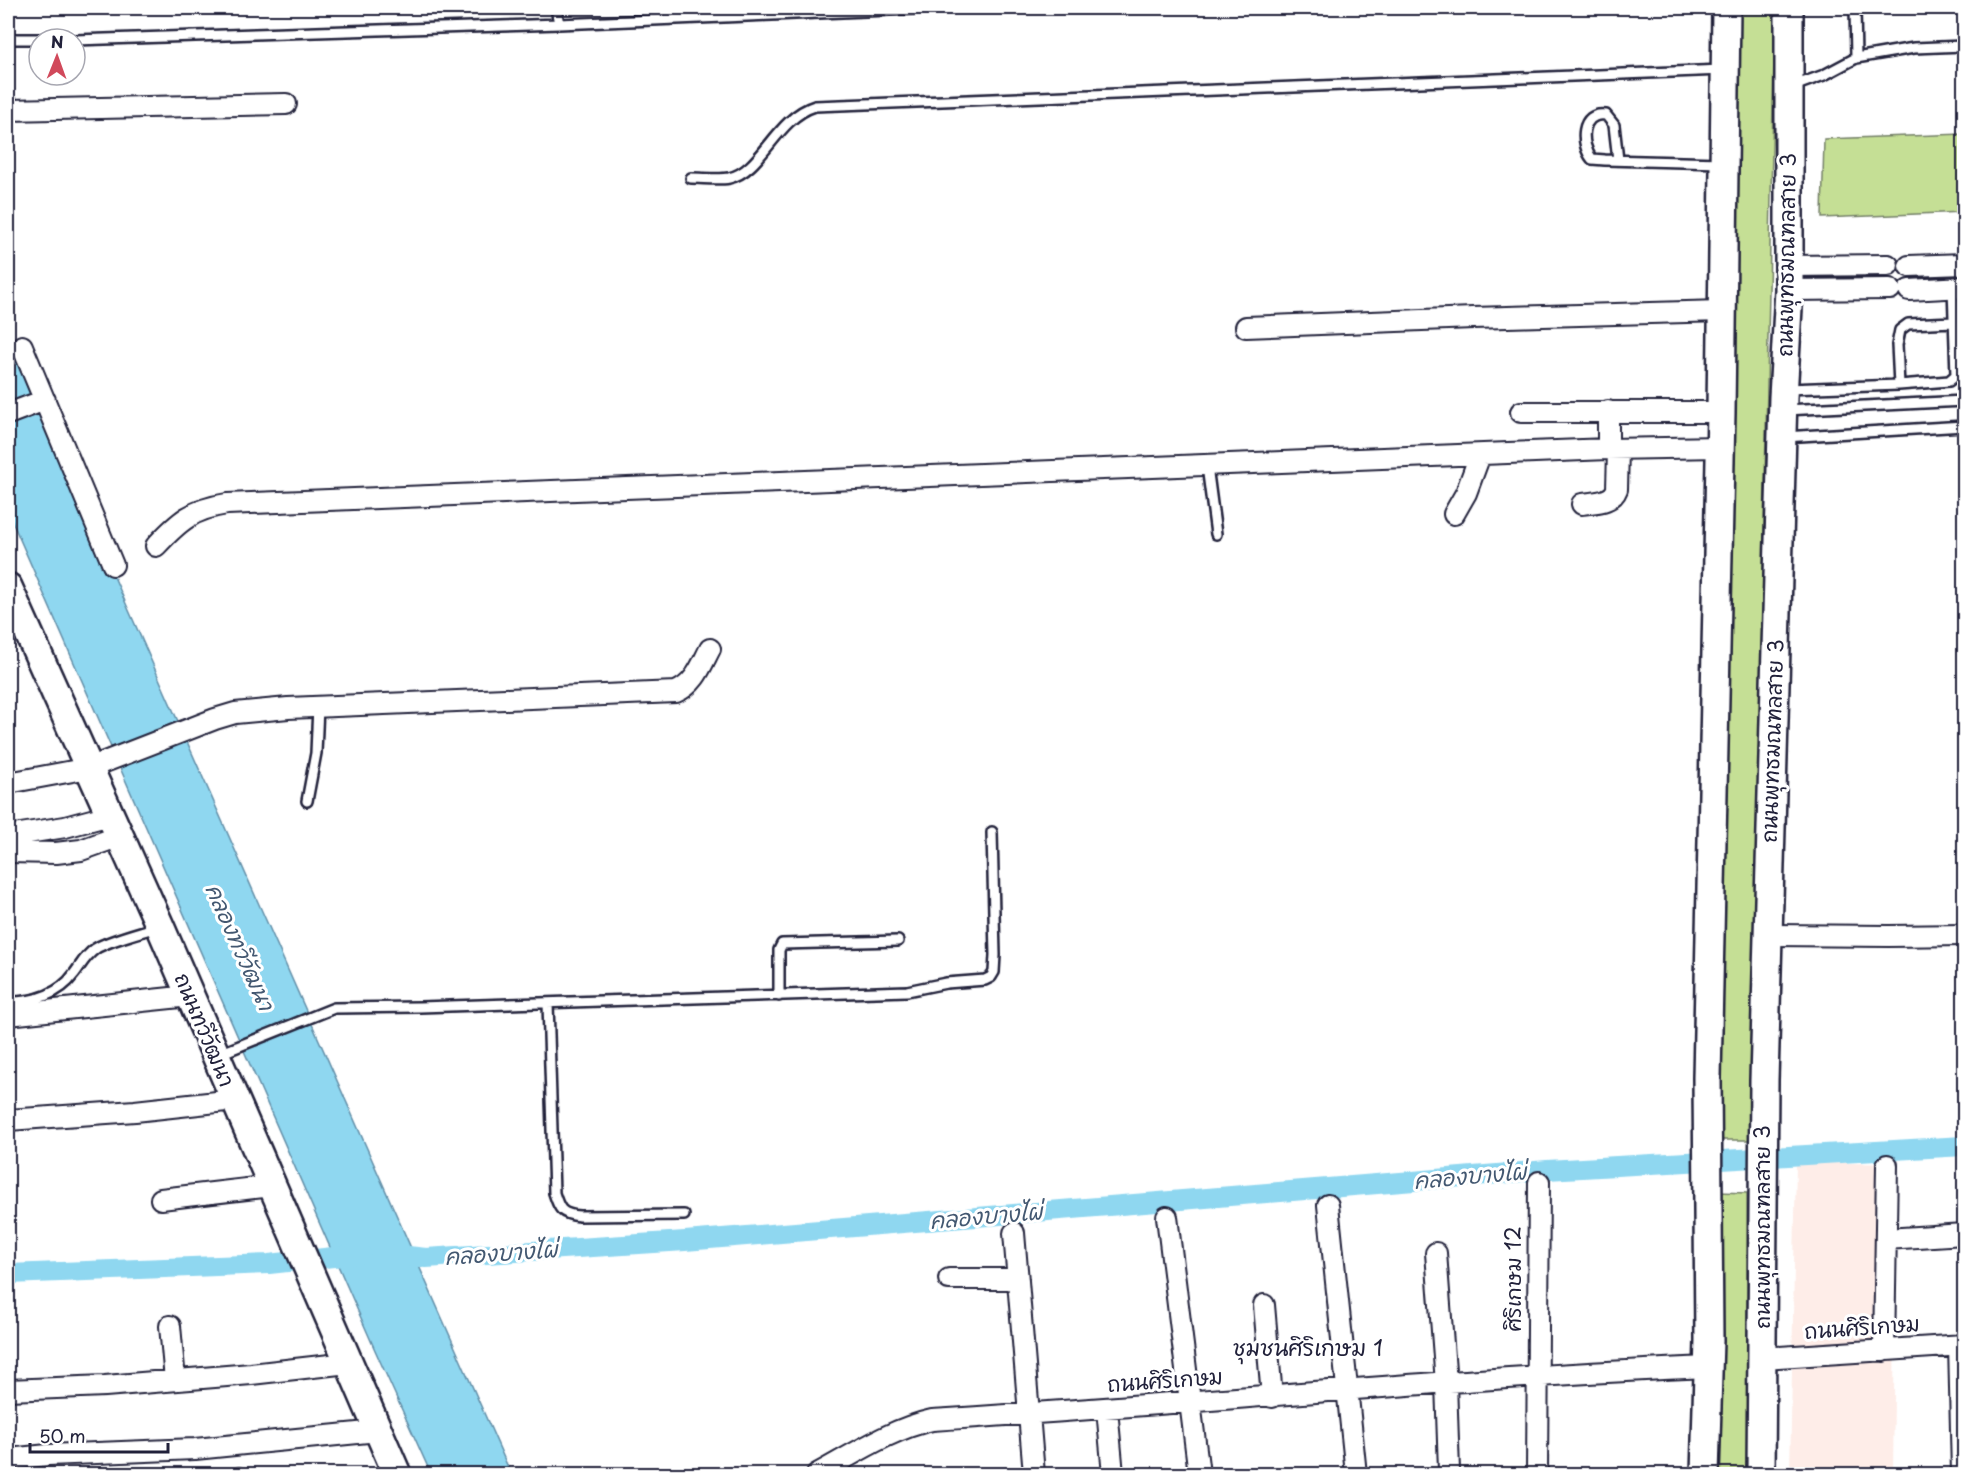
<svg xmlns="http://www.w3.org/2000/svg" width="1972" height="1482" viewBox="0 0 1972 1482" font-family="'Playpen Sans','Playpen Sans Thai',sans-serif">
  <rect width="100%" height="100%" fill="#fff"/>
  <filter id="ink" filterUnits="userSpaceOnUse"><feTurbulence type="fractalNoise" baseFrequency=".0167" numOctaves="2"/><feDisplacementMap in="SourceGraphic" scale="12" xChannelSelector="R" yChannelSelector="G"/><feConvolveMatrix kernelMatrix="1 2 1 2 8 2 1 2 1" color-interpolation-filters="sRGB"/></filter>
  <g filter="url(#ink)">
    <path fill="#feede8" d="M 1796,1162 L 1897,1164 L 1893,1474 L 1790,1474 Z"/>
    <path fill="#c5df95" stroke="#748068" stroke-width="1.5" d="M 1736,8 L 1775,8 L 1751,1140 L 1716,1140 Z
      M 1964,134 L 1964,212 L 1822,218 L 1824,139 Z
      M 1718,1192 L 1747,1193 L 1747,1474 L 1716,1474 Z"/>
    <path fill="#8fd7f0" stroke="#638fa8" stroke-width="1.5" d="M 8,337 L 511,1474 L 431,1474 L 375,1350 L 8,512 Z"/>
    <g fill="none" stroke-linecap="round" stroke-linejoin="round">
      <path stroke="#8fd7f0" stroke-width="20" d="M 390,1254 L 426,1258 L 685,1241 L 1547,1170 L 1964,1146
        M 8,1274 L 269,1264 L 361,1254"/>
      <g stroke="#22223b" stroke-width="14">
        <path id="service" d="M 556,8 L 559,24
          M 1855,8 L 1856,58
          M 8,39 L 39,39
          M 75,40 L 559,24 L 936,8
          M 1791,87 L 1824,75 L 1856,58 L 1914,48 L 1964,46
          M 1618,160 L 1614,125 L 1606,115 C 1580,111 1580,144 1592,159 L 1605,160 L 1721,163
          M 691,178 C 703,178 718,180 729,178 C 762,171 776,118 815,106 L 1723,70
          M 1953,288 L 1956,375 L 1949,381 L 1899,385 L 1897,345 L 1900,330 L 1908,324 L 1954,322
          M 1787,389 L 1899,385
          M 1785,410 L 1964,401
          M 1784,437 L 1964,426
          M 1207,466 L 1216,534
          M 307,801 L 316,753 L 318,706
          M 779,996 L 779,950 L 782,944 L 898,941
          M 8,1002 C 33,1002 59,995 74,974 C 81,965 85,956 95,949 C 106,941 142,932 157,927
          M 548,1003 L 554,1193 C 559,1209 561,1214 579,1216 L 684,1215
          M 217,1055 L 334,1008 L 420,1007 L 907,991 L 946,983 L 985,980 L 991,977 L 994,972 L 995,955 L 992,832
          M 239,1473 L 239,1474"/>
      </g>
      <g stroke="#22223b" stroke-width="24">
        <path id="minor" d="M 8,110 L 286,104
          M 1788,266 L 1888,265
          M 1909,266 L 1964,264
          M 1789,290 L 1890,289
          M 1909,290 L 1964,287
          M 1246,327 L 1473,318 L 1722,311
          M 22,346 L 113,565
          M 1521,412 L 1721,412
          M 8,414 L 45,400
          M 1608,449 L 1608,411
          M 1582,504 C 1595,502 1612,503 1617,489 L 1618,450
          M 1454,514 L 1466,493 L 1480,455
          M 156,546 C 179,521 193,509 227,504 L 1608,449 L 1721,447
          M 8,783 L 89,768 L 215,719 L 235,713 L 288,708 L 676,692 C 695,684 701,666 710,649
          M 8,836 L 65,827 L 110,815
          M 8,852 L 56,853 L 81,850 L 120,836
          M 1768,935 L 1889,936 L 1964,935
          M 8,1015 L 190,996
          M 8,1120 L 135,1111 L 235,1100
          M 161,1199 L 272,1186
          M 1328,1205 L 1356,1474
          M 1167,1217 L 1199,1474
          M 1014,1233 L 1034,1474
          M 1886,1239 L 1964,1234
          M 1436,1253 L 1446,1383 L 1449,1471
          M 949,1279 L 1018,1279
          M 1264,1305 L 1272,1397
          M 170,1326 L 175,1380
          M 1959,1345 L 1962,1474
          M 1884,1351 L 1887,1165
          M 1762,1358 L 1964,1345
          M 8,1390 L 105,1386 L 251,1374 L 348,1363
          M 1107,1409 L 1113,1474
          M 8,1459 L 48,1455 L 195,1449 L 378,1431
          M 817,1474 C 854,1454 891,1429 932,1420 C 1191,1404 1449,1378 1708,1367
          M 1537,1474 L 1539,1182"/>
      </g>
      <g stroke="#22223b" stroke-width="32">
        <path id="secondary" d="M 8,587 L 160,926 L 397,1474
          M 1705,1474 L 1709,1340 L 1707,1078 L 1721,412 L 1726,8
          M 1761,1474 L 1764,1080 L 1783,397 L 1789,290 L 1789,8"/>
      </g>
      <use href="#service" stroke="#fff" stroke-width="9"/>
      <use href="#minor" stroke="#fff" stroke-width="20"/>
      <use href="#secondary" stroke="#fff" stroke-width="27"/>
    </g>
  </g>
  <g text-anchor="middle" stroke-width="6" stroke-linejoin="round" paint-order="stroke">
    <g font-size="21" fill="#22223b" stroke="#fff">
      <text transform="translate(1787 255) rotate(-89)" y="7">ถนนพุทธมณฑลสาย 3</text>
      <text transform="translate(1773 741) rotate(-88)" y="7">ถนนพุทธมณฑลสาย 3</text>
      <text transform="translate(204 1030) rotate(67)" y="7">ถนนทวีวัฒนา</text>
      <text transform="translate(1763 1227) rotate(-90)" y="7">ถนนพุทธมณฑลสาย 3</text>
      <text transform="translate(1514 1279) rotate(-90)" y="7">ศิริเกษม 12</text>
      <text transform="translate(1862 1328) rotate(-4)" y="7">ถนนศิริเกษม</text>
      <text transform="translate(1165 1381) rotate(-4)" y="7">ถนนศิริเกษม</text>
    </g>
    <g font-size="22" font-style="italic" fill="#435871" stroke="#fff">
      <text transform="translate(240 947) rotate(66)" y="8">คลองทวีวัฒนา</text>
      <text transform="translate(1470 1176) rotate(-5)" y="8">คลองบางไผ่</text>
      <text transform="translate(986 1216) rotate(-5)" y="8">คลองบางไผ่</text>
      <text transform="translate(501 1253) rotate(-4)" y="8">คลองบางไผ่</text>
    </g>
    <g font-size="22" fill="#22223b" stroke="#fff">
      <text x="1308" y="1356">ชุมชนศิริเกษม 1</text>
    </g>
  </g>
  <rect width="1972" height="1482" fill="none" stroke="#fff" stroke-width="30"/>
  <rect x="15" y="15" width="1942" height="1452" fill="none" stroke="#22223b" stroke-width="2" filter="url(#ink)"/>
  <g transform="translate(57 57) rotate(1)"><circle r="28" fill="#ffffff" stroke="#a7a7b1" stroke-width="1.5"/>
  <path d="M0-4.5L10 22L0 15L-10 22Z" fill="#d1495b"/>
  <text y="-9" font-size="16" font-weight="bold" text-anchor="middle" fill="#22223b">N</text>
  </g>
  <path d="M30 1443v9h138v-9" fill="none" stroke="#22223b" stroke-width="3"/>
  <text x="39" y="1443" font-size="18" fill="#22223b" stroke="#ffffff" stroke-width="4.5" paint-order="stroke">50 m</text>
</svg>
